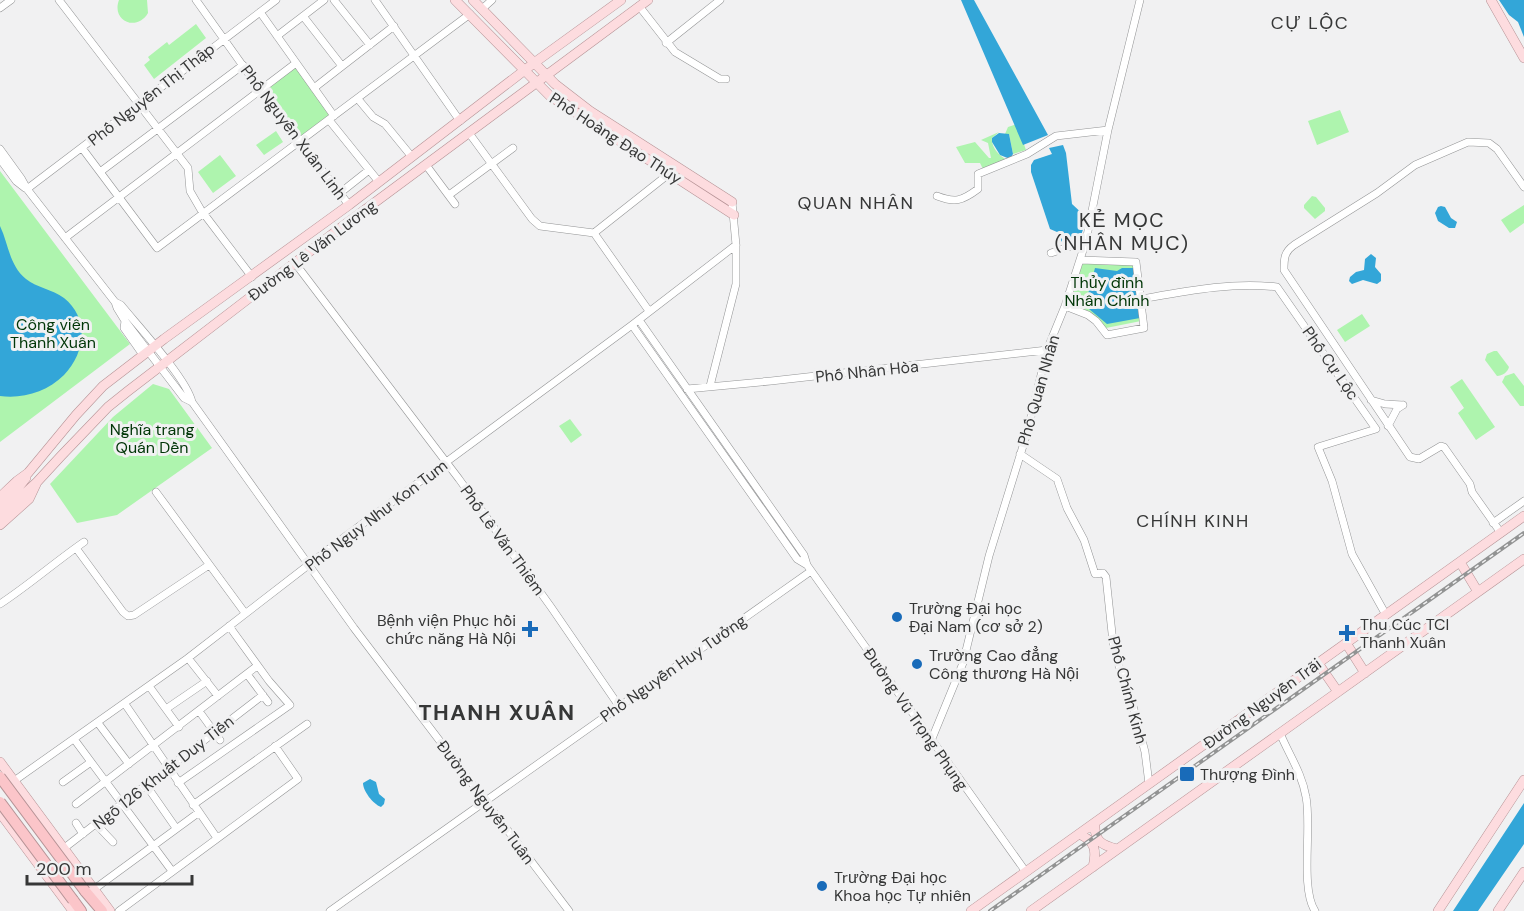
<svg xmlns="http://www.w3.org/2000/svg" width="1524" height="911" viewBox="0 0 1524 911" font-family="'DM Sans',sans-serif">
  <rect width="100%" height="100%" fill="#f1f1f2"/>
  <path fill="#aef4ae" d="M 119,0 L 147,0 L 148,13 C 137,32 111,21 119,0 Z
    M 196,24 L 206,38 L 154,79 L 144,65 L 150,60 L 148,57 L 167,42 L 169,45 Z
    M 296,63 L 334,116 L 300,142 L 260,89 Z
    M 1340,110 L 1349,132 L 1317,145 L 1308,121 Z
    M 1017,124 L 1026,150 L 1013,154 L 1009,134 L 1005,134 L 1008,127 Z
    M 276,131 L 283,142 L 264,155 L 256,145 Z
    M 999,132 L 992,138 C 991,147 999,156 1007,160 L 984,171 L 980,163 L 965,163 L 956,147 L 975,142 L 989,158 L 991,158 L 988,143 L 981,140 Z
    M 220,155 L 236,176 L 213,193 L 198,172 Z
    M 0,171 L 130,344 L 0,442 Z
    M 1312,196 L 1316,197 L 1325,208 L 1325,211 L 1315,219 L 1304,208 L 1304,205 Z
    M 1524,205 L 1524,223 L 1510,233 L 1501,220 Z
    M 1135,262 L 1141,321 L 1106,328 L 1087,312 L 1067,305 L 1083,263 Z
    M 1362,314 L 1370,326 L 1345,342 L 1337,330 Z
    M 1494,351 L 1497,351 L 1509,367 C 1508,372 1502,376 1497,376 L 1485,360 L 1487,354 Z
    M 1514,373 L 1524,386 L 1524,406 L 1520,406 L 1502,382 L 1505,376 Z
    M 1462,379 L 1495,427 L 1476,440 L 1458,413 L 1464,408 L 1450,387 Z
    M 153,384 L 169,389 L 212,448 L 117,515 L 77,523 L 50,484 L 113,417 Z
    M 570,419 L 582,435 L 571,443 L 559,426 Z"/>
  <path fill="#33a6d8" d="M 961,0 L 974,0 L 1048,135 L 1023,145 Z
    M 1499,0 L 1524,0 L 1524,37 L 1518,22 L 1509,15 Z
    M 999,133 L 1009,134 L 1013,154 L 1010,159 L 1000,155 L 992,142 L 992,138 Z
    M 1063,145 L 1066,153 L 1072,204 L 1087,218 L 1079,241 L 1063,244 L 1057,232 L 1050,229 L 1031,172 L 1031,165 L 1034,160 L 1052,154 L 1049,148 Z
    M 1441,206 L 1445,207 L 1451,218 L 1457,222 L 1455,228 L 1449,228 L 1438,221 L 1435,213 L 1438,207 Z
    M 0,226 C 9,245 9,265 26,279 C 37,288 52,289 64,298 C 90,319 85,353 64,375 C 47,392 23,399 0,396 Z
    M 1371,254 L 1376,258 L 1375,267 L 1381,274 L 1381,281 L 1377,284 L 1363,280 L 1352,284 L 1349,281 L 1350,277 L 1356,272 L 1364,270 L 1365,259 Z
    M 1095,268 L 1117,271 L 1122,268 L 1133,268 L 1137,283 L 1140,318 L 1107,324 L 1089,309 L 1087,298 Z
    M 370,779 L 376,782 L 379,794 L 385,799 L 384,804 L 381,807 C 373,804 363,791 363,783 Z
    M 1524,803 L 1524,844 L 1478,911 L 1453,911 Z"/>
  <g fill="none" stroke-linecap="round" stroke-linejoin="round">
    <g stroke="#939495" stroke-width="8">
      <path id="minor" d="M 59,0 L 188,168 L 190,191 L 201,210 L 252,277
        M 196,0 L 263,94 L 349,205
        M 334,0 L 370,45
        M 375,0 L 460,121
        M 639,6 L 675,52 L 720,79 L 726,79
        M 0,8 L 11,0
        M 482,9 L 492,0
        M 260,12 L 334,116
        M 303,16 L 342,66
        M 277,36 L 324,0
        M 666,43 L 720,0
        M 314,88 L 394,26
        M 358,99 L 373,117 L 385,124 L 412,157
        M 329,120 L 379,182
        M 469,133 L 532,219 L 540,226 L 594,233
        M 82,148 L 157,248 L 470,14
        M 0,149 L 21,178 L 27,189 L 115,302 L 117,308 L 125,321 L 184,398 L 192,402 L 210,427 L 354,628 L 569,911
        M 0,159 L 16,181 L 25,188
        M 426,165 L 455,204
        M 100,172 L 243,65
        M 27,189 L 276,0
        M 340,193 L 369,170
        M 449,195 L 513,148
        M 937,196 C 955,203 962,201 978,189 L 978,174 L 1027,154 L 1056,136 L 1108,130
        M 594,233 L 670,173
        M 594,233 L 649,311
        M 65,238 L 296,63
        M 1051,253 L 1086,241
        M 295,263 L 459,479 L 551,607 L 619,706
        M 1142,299 C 1187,291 1231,282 1277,287 L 1376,429 L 1318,447 L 1332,481 L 1352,554 L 1386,615
        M 115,302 L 121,305 C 138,326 187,379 192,402
        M 1065,306 L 1088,315 L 1096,321 L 1107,335 L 1144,328 L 1136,262 L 1081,260
        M 639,320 L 804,555 L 807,565 L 1026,872
        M 125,321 L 124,328 L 143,355
        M 632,325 L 797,559 L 807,565
        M 710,386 L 736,284 L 736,245 L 732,202
        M 687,389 L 771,381 L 1047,350
        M 1371,400 L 1385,404 L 1403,405
        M 1388,426 L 1397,409 L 1403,405
        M 1020,454 L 1057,479 L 1067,508 L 1084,540 L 1095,574 L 1103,573 L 1106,577 L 1114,652 L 1132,702 L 1145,752 L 1149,784
        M 156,492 L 245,613
        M 1493,523 L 1524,501
        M 1501,533 L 1472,492 L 1470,484 L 1444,447 L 1441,446 L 1419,459 L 1410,457 L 1284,270 C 1284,259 1284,252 1294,245 L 1377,193 L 1415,165 L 1468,142 L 1489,143 L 1497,149 L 1524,187
        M 76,548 L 123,612 L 128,616 L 134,615 L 209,565
        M 0,604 C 29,585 55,562 84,542
        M 188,658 L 218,696
        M 247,674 L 268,702
        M 149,686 L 179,727
        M 125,704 L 217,838
        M 166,709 L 207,681
        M 199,711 L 220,740
        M 98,723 L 129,764
        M 1280,733 C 1289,755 1302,773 1306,797 C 1312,827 1300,888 1315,911
        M 74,739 L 172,871
        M 931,741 L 963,663 L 989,556 L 1027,433 L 1047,350 L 1065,306 L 1086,241 L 1108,130 L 1140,0
        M 14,781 L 188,658 L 346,536 L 632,325 L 736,245
        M 63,782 L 91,762
        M 178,783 L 290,705 L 269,681 L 229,626
        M 146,785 L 176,828
        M 76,804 L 257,666
        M 193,805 L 307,724
        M 76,823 L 83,834
        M 96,824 L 113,842
        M 63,849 L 263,695
        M 93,890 L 198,813
        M 119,911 L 298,779 L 275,746
        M 330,911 L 811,571"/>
    </g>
    <g stroke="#b69396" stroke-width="10">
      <path id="major" d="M 455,0 L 550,96 L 734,215
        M 473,0 L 555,84 L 590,111 L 732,202
        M 1491,0 L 1524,58
        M 0,497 L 17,481 L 28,473 L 76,415 L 103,386 L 164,339 L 349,205 L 534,63 L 621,0
        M 0,506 L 18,488 L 26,478
        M 0,516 L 37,482
        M 0,525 L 29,499 L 37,482 L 61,456 L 108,407 L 128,391 L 339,229 L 648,0
        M 1460,562 L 1478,592
        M 1346,643 L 1365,673
        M 1318,663 L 1338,692
        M 0,762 L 110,911
        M 0,813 L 73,911
        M 1095,823 C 1094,841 1101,845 1117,849
        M 1079,834 C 1095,841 1097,850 1093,867
        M 971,911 L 1524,516
        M 1031,911 L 1524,559
        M 1438,911 L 1524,780
        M 1498,911 L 1524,872"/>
    </g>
    <g stroke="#b69396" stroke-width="12">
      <path id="highway" d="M 85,891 L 102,911
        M 73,900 L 81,911"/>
    </g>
    <use href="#minor" stroke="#fff" stroke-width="7"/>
    <use href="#major" stroke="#fddcdf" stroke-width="9"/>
    <use href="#highway" stroke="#fbc5c9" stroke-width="10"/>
    <g stroke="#929393" stroke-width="4">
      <path id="rail" d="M 990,911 L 1524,533"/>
    </g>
    <use href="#rail" stroke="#f1f1f2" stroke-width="1.5" stroke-dasharray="4.5" stroke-linecap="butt"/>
    <g stroke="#b69396" stroke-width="12" stroke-linecap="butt">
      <path id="highway-bridge" d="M 0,777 L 85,891
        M 0,802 L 73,900"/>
    </g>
    <use href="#highway-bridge" stroke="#fbc5c9" stroke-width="10"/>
  </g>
  <g fill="#196bb9" stroke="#f1f1f2" stroke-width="2">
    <circle cx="897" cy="617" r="6"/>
    <path d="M527 620h6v6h6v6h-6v6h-6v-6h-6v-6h6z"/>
    <path d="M1344 624h6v6h6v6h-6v6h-6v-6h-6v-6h6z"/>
    <circle cx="917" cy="664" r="6"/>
    <rect x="1179" y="766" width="16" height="16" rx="3"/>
    <circle cx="822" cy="886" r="6"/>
  </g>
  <g text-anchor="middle" stroke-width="6" stroke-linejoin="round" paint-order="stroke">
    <g font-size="16" fill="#363737" stroke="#f1f1f2">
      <text transform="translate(151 94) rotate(-38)" y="6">Phố Nguyễn Thị Thập</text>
      <text transform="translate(294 132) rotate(53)" y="6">Phố Nguyễn Xuân Linh</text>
      <text transform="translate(616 138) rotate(33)" y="6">Phố Hoàng Đạo Thúy</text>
      <text transform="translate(312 250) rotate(-37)" y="6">Đường Lê Văn Lương</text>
      <text transform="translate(1331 363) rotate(55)" y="6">Phố Cự Lộc</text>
      <text transform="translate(867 371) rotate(-6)" y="6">Phố Nhân Hòa</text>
      <text transform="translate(1038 390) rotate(-74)" y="6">Phố Quan Nhân</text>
      <text transform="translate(376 515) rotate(-37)" y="6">Phố Ngụy Như Kon Tum</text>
      <text transform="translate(503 540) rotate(54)" y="6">Phố Lê Văn Thiêm</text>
      <text transform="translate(673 668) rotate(-35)" y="6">Phố Nguyễn Huy Tưởng</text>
      <text transform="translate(1128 690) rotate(75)" y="6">Phố Chính Kinh</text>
      <text transform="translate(1262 703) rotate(-36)" y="6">Đường Nguyễn Trãi</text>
      <text transform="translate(916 719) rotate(55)" y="6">Đường Vũ Trọng Phụng</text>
      <text transform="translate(163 772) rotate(-38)" y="6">Ngõ 126 Khuất Duy Tiến</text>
      <text transform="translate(486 802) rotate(53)" y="6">Đường Nguyễn Tuân</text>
    </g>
    <g font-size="16" fill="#003607" stroke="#f1f1f2">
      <text x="1107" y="288">Thủy đình<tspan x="1107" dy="18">Nhân Chính</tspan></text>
      <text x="53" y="330">Công viên<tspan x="53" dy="18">Thanh Xuân</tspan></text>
      <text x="152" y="435">Nghĩa trang<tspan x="152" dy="18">Quán Dền</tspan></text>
    </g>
    <g font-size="16" fill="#363737" stroke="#f1f1f2" text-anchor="start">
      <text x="909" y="614">Trường Đại học<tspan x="909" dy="18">Đại Nam (cơ sở 2)</tspan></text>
      <text x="516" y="626" text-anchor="end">Bệnh viện Phục hồi<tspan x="516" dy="18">chức năng Hà Nội</tspan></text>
      <text x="1360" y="630">Thu Cúc TCI<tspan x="1360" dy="18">Thanh Xuân</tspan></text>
      <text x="929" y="661">Trường Cao đẳng<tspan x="929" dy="18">Công thương Hà Nội</tspan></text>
      <text x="1200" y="780">Thượng Đình</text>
      <text x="834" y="883">Trường Đại học<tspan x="834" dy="18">Khoa học Tự nhiên</tspan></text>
    </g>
    <g font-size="18" letter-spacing="1.5" fill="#363737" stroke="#f1f1f2">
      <text x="1310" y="29">CỰ LỘC</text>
      <text x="856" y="209">QUAN NHÂN</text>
      <text x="1193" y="527">CHÍNH KINH</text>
    </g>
    <g font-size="20" letter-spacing="1.5" fill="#363737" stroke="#f1f1f2">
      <text x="1122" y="227">KẺ MỌC<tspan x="1122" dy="23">(NHÂN MỤC)</tspan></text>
    </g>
    <g font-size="22" font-weight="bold" letter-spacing="1.5" fill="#363737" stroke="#f1f1f2">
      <text x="497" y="720">THANH XUÂN</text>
    </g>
  </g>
  <path d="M27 875v9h165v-9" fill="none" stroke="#363737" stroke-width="3"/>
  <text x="36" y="875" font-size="18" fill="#363737" stroke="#f1f1f2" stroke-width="4.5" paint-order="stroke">200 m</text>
</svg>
